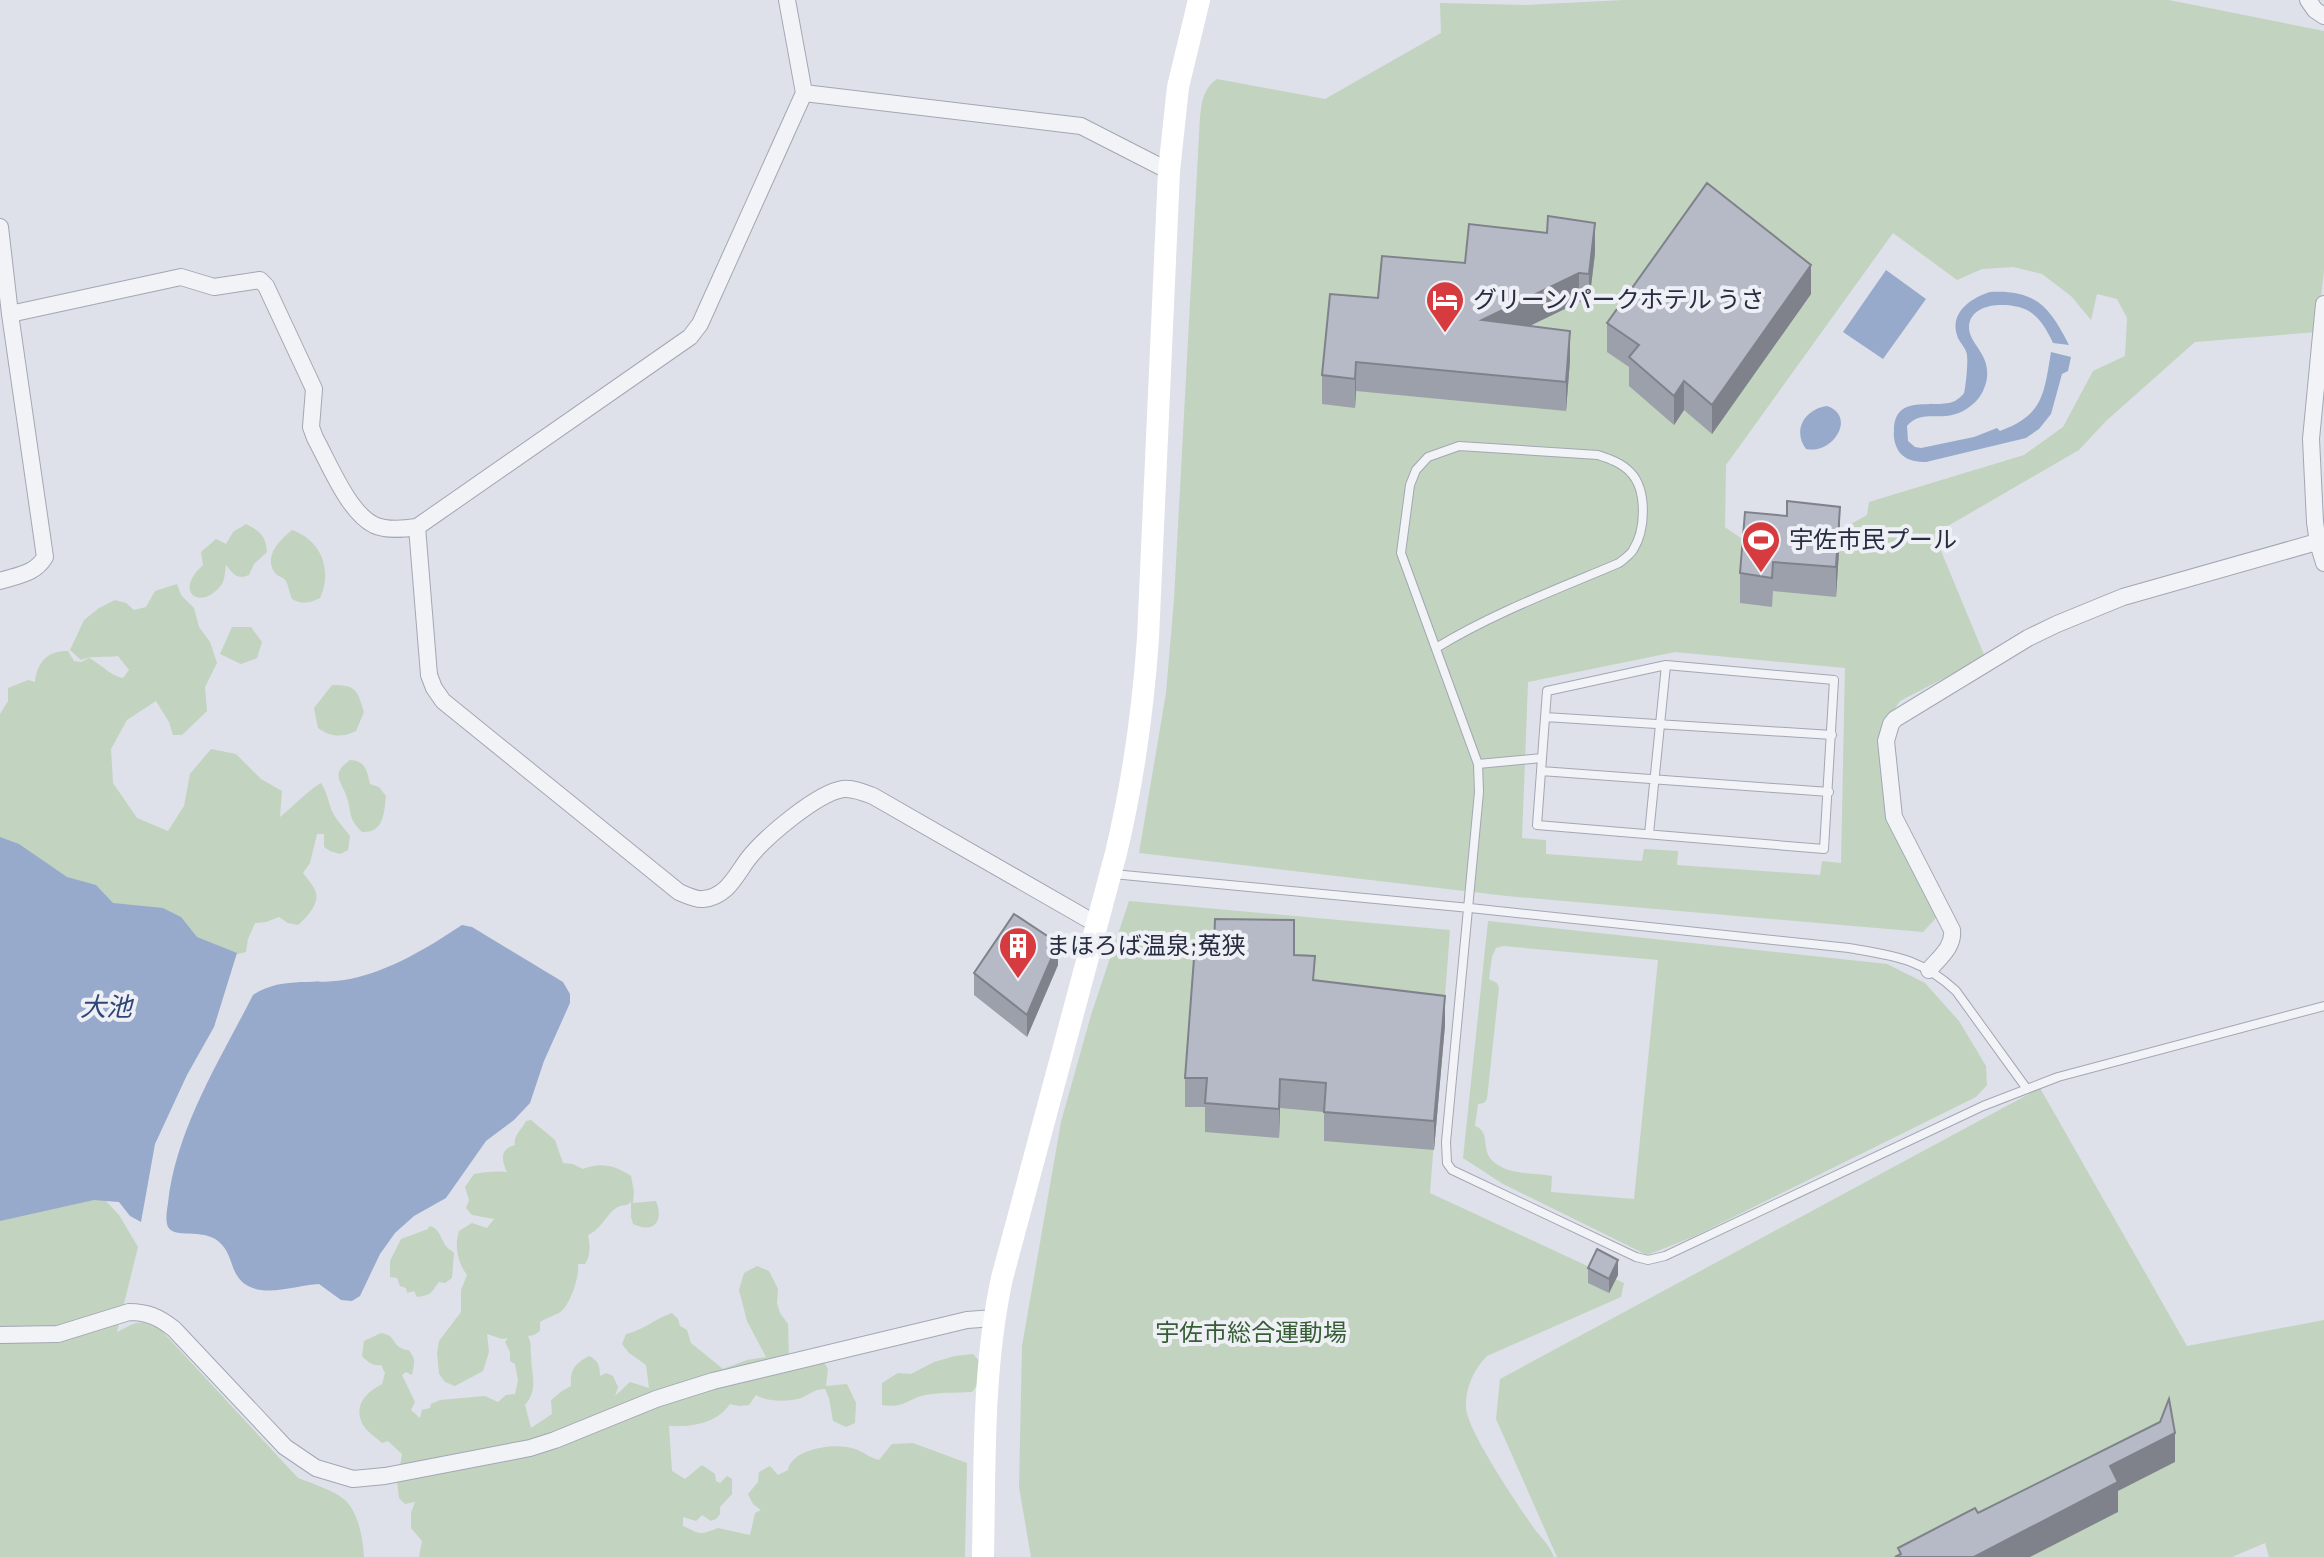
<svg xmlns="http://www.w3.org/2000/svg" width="2324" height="1557" viewBox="0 0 2324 1557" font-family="Barlow,'Noto Sans JP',sans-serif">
  <rect width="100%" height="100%" fill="#dee1e9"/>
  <path fill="#c2d3bf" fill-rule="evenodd" d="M 1624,0 L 2169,0 L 2324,31 L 2324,270 L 2317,332 L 2195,342 L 2106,421 L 2079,450 L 1934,534 L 1985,657 L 1900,701 L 1885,723 L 1890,822 L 1936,918 L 1923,932 L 1507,896 L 1139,853 L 1166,693 L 1174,600 L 1200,117 C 1202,101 1203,89 1217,79 L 1325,99 L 1441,33 L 1440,3 L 1525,5 ZM 1893,233 L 1957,280 L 1982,269 L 2013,267 L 2042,274 L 2071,296 L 2091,320 L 2097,294 L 2117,299 L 2127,318 L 2125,356 L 2093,371 L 2063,427 L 2024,455 L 1869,502 L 1867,515 L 1851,524 L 1840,536 L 1745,541 L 1725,527 L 1726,465 ZM 1675,652 L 1845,668 L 1841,863 L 1822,861 L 1820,875 L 1677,865 L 1678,851 L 1644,849 L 1642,861 L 1546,854 L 1546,840 L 1522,838 L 1528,682 Z
    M 246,524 C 260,531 266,536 267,552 L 254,564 L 249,575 C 236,580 234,574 226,565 C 225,571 225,579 222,584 C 202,612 172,593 203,565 L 201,552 L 216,539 L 226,544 L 233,532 Z
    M 292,530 C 321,540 333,570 320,598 C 309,603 303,605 292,599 C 290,595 288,584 286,581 C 284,577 278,577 275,573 C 263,556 280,540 292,530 Z
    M 177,584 L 181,595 L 194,608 L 199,627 L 210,642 L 217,663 L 205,687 L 207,711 L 182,735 L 173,735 L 169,722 L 156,701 L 127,720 L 111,749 L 113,783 L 137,818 L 168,831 L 184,806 L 190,774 L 211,749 L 236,754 L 261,779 L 282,791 L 280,817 C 294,806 306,792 321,783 C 328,793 328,804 334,815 C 338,822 345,829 350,836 L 348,850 L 340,854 L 330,851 L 324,847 L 324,834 L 317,834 L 310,863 L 303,873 C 307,878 312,884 315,890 C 321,903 307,917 298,925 L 288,923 L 279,917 L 266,922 L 255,923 L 248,939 L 246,952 L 226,957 L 0,854 L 0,714 L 8,701 L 8,688 L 28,680 L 35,682 C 37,662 48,650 68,651 L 74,661 L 81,662 L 89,658 C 101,664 111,676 123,678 L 129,670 L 118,656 C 106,658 91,655 81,660 L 70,650 L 84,620 L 99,608 L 115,600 L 126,603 L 134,610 L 146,607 L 155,591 Z
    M 232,627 L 251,627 L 262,642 L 257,658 L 241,664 L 220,654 Z
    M 332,685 C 357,685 357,690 364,712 L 356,731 C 341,738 331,737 318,728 L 314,708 Z
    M 350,760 C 366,761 367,771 370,784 L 379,787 L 386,796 C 384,813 384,833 362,832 C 346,816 353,813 346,795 C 340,779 331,774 350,760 Z
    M 1129,901 L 1450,930 L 1430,1193 L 1624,1283 L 1621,1297 L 1487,1356 C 1474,1369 1465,1388 1466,1407 C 1466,1429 1518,1505 1533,1527 C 1541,1538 1549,1544 1554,1557 L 1031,1557 L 1019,1487 L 1022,1346 L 1061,1122 L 1091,1015 Z
    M 1488,921 L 1887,964 L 1925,983 L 1959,1021 L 1986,1066 L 1987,1085 L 1976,1097 L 1693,1237 L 1647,1255 L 1503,1184 L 1463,1158 ZM 1503,946 L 1658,960 L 1634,1199 L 1551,1192 L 1552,1176 C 1534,1173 1510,1175 1495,1163 C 1479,1151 1492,1132 1475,1126 L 1478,1104 L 1484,1103 L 1487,1099 L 1499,988 L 1497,983 L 1489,979 L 1492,957 L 1496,948 Z
    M 2040,1088 L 2187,1346 L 2324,1320 L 2324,1557 L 2269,1557 L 2265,1543 L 2232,1557 L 1557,1557 L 1496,1419 L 1500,1379 Z
    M 531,1120 L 555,1140 L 563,1163 L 573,1164 L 583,1169 C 600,1162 615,1165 631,1176 L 634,1192 L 633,1203 L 656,1201 C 664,1221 654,1234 633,1224 L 631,1217 L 631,1202 L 627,1205 C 608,1205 606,1227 588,1235 C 590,1246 591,1255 585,1264 L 578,1264 C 580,1275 570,1307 559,1313 C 553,1316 546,1318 540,1322 L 540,1331 L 534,1335 L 528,1336 C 532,1344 530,1347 531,1355 C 531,1374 539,1389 525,1405 L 531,1428 L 552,1414 L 551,1400 L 562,1391 L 571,1386 C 570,1370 574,1364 589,1356 C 598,1360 600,1366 600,1376 L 606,1373 L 613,1376 L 618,1387 L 615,1396 L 630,1382 L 649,1388 L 646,1365 L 629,1353 L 622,1344 L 626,1334 C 644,1330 656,1318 672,1313 L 678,1319 L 680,1326 L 687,1330 L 691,1343 L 723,1369 L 747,1360 L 766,1357 L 747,1321 L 739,1290 L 744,1273 L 757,1266 L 769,1271 L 778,1289 L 777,1303 L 780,1313 L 788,1324 L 789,1358 L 820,1355 L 828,1369 L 826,1386 L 847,1384 L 856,1403 L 855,1423 L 846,1427 L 833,1421 L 829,1398 L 825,1389 C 814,1389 811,1394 801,1398 C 789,1402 766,1402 756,1395 L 749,1405 L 739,1406 L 730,1404 C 716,1424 692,1427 669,1426 L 672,1471 L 685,1479 L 702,1465 L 715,1474 L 716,1481 L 720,1483 L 727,1476 L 732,1479 L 732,1494 L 720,1507 L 720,1514 L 716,1519 L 711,1521 L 702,1515 L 696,1521 L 683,1517 L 683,1526 C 701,1534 698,1536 718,1528 L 750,1535 L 755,1513 L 761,1510 L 753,1504 L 748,1494 L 758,1482 L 759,1472 L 770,1466 L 778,1475 L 788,1470 C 792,1448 837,1442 855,1449 C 864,1452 870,1458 879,1460 L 892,1444 L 913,1443 L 967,1463 L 965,1557 L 419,1557 L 422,1541 L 411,1528 L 411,1513 L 415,1502 L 405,1504 L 399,1498 L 395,1465 L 400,1466 L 402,1454 L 388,1441 L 382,1443 C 377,1438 367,1432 363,1425 C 353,1406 365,1393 382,1384 L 385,1373 L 381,1365 C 372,1366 368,1362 362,1356 L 364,1341 L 381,1333 C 396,1336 391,1342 401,1348 C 408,1352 408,1347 412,1355 C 416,1361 413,1368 412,1375 L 406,1372 L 402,1375 L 415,1402 L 411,1410 L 420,1418 L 422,1410 L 430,1408 L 431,1404 L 440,1400 L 485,1396 L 498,1402 L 506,1395 L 515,1394 L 518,1381 L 515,1364 L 510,1361 L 510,1352 L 505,1342 L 508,1338 L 502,1339 L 487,1334 L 489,1352 L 483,1371 L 455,1386 L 445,1382 L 439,1374 L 437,1353 L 439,1341 L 461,1312 L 461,1290 L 467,1275 C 458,1263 454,1246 459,1231 L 472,1223 L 487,1228 L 494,1219 L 472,1215 L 466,1208 L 469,1200 L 465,1187 L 474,1174 C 485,1172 495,1171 507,1172 C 501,1160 500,1149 515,1145 C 513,1135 522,1130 526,1121 Z
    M 94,1188 L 119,1215 L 138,1247 L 117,1332 C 139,1321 138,1318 162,1331 L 298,1478 C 313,1484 334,1490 346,1501 C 359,1514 363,1540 364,1557 L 0,1557 L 0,1198 Z
    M 429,1226 C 440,1228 440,1238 446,1246 C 448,1249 451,1250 454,1253 L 452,1278 L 445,1283 L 439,1282 C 430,1293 433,1295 417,1297 L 414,1291 L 407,1293 L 406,1288 L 400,1286 L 397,1278 L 390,1277 L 390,1261 L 401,1239 L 428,1229 Z
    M 973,1354 L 982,1364 L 980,1381 L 972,1392 C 959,1393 945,1392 932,1394 C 909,1396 907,1409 882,1405 L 882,1383 L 898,1373 L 911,1374 L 934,1362 L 955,1356 Z"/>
  <path fill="#97aacb" d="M 1886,270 L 1926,299 L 1883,359 L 1843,332 Z
    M 1990,292 C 2036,290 2049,306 2069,345 L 2053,343 C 2047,330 2040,317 2027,310 C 2011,302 1971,301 1969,326 C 1968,345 1993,354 1986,383 C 1984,389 1982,394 1978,399 C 1971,407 1962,413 1952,415 C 1936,419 1919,411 1907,426 L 1908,441 L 1915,447 L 1921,448 L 1974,437 L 1997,428 L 2000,431 C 2044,415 2044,393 2051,352 L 2071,357 L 2068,371 L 2062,374 L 2051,414 L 2039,429 L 2026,438 L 1926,462 C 1917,462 1909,461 1902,455 C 1896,449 1893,439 1894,431 C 1894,392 1934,410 1955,401 C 1958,399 1962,396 1964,393 C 1966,385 1968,363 1967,355 C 1966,348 1961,344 1958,338 C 1948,314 1970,298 1990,292 Z
    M 1827,406 C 1857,416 1833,455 1806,449 C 1792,430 1805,409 1827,406 Z
    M 0,837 L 19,844 L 67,877 L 96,885 L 113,903 L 163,908 L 181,917 L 197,937 L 237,953 L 214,1027 L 187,1075 L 155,1144 L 141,1222 L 130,1216 L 119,1202 L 94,1200 L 0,1221 Z
    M 462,925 L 472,927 L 563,982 L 570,994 L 570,1003 L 544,1061 L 530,1103 L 514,1120 L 486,1141 L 446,1198 L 414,1216 L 395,1233 L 380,1254 L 360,1296 L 352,1301 L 341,1300 L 319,1284 C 293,1285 251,1304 235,1272 C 230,1261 229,1250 218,1241 C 202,1228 175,1239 168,1227 C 165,1220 167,1210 168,1203 C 176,1129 220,1060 253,995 C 283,975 317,986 350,979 C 392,970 427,948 462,925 Z"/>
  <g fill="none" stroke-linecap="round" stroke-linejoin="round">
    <g stroke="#a3a7b3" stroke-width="10">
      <path id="lane" d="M 1436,648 C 1493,613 1558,589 1619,563 C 1624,559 1630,555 1633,550 C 1646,530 1647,490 1631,473 C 1622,463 1610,459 1598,455 L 1459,446 L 1428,457 L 1416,470 L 1410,485 L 1401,553 L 1478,764 L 1479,792 L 1446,1142 L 1447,1163 L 1452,1170 L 1636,1257 L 1648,1260 L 1665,1256 L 1983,1106 L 2058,1077 L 2324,1006
        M 1666,665 L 1834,680 L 1824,849 L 1537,825 L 1547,691 Z
        M 1545,717 L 1832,735
        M 1478,764 L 1542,758
        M 1541,771 L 1829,792
        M 1649,834 L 1666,665
        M 1113,874 L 1470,908 L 1849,948 C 1894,956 1921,958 1956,991 L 2027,1089"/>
    </g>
    <g stroke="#a3a7b3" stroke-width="18">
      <path id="street" d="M 2308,0 L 2315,10 L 2324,16
        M 804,93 L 1081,126 L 1169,171
        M 0,227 L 10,314 L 45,557 C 35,574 18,575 0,581
        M 2324,304 L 2311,439 L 2315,522 L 2318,543 L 2324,563
        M 10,314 L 181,277 L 214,287 L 260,280 L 266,286 L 314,389 L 311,427 L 315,438 C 329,463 348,512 374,525 C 387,531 404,529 417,527 L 690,337 L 700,324 L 804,93 L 787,0
        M 417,527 L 429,675 L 434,688 L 443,701 L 679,892 C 686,895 696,900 703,899 C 727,897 736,875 748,859 C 764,838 817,793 843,789 C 853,788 863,792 873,796 L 1098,925
        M 1929,970 C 1939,958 1954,947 1952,930 L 1894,817 L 1886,741 L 1891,724 L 1895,719 L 2028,638 L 2057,624 L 2123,597 L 2324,540
        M 0,1335 L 58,1334 L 129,1312 C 147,1312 159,1317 174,1329 L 285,1447 L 316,1468 L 353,1479 L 385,1476 L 530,1448 L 555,1440 L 656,1399 L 713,1381 L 967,1320 L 994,1318"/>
    </g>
    <use href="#lane" stroke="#f1f3f7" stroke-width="8"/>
    <use href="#street" stroke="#f1f3f7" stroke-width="16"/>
    <path stroke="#fff" stroke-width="22" d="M 983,1557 C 985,1463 982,1371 1002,1278 L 1116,853 C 1133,782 1143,711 1148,638 L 1169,171 L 1178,87 L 1199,0"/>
  </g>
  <path fill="#9ca0aa" d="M 1595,253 L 1589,303 L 1579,302 L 1529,326 L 1570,360 L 1566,411 L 1356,391 L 1355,408 L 1322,404 L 1322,375 L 1378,298 Z
    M 1811,294 L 1712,434 L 1684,410 L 1674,425 L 1629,386 L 1629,367 L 1607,352 L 1607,323 Z
    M 1787,516 L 1840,536 L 1836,597 L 1773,591 L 1772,607 L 1740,603 L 1740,573 Z
    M 1294,955 L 1315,980 L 1445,1025 L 1434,1150 L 1324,1141 L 1324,1112 L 1280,1108 L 1279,1138 L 1205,1132 L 1205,1107 L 1185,1107 L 1185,1078 Z
    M 1058,965 L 1027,1037 L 974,995 L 974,973 Z
    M 1588,1268 L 1618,1275 L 1609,1293 L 1588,1283 Z"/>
  <path fill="#7f828b" d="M 1595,223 L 1595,253 L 1589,303 L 1589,274 Z
    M 1811,265 L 1811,294 L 1712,434 L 1712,405 Z
    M 1579,273 L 1579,302 L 1482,349 L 1482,320 Z
    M 1570,331 L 1570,360 L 1566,411 L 1566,382 Z
    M 1356,362 L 1356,391 L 1355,408 L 1355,379 Z
    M 1684,381 L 1684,410 L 1674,425 L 1674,396 Z
    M 1840,507 L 1840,536 L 1836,597 L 1836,567 Z
    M 1058,943 L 1058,965 L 1027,1037 L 1027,1015 Z
    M 1445,996 L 1445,1025 L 1434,1150 L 1434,1121 Z
    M 1280,1079 L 1280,1108 L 1279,1138 L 1279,1109 Z
    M 1618,1260 L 1618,1275 L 1609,1293 L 1609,1279 Z
    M 2175,1433 L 2175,1462 L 2118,1491 L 2118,1512 L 2030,1557 L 1974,1557 L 2110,1466 Z"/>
  <path fill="#b5bac6" stroke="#7f828b" stroke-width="2" d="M 1707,183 L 1811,265 L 1712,405 L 1684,381 L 1674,396 L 1629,357 L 1639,345 L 1607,323 Z
    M 1548,216 L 1595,223 L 1589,274 L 1579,273 L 1482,320 L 1570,331 L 1566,382 L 1356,362 L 1355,379 L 1322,375 L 1330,294 L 1378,298 L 1382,256 L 1465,263 L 1469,224 L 1547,233 Z
    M 1787,501 L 1840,507 L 1836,567 L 1773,562 L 1772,578 L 1740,573 L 1745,512 L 1787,516 Z
    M 1014,914 L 1058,943 L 1027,1015 L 974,973 Z
    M 1215,919 L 1294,920 L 1294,955 L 1315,956 L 1313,980 L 1445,996 L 1434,1121 L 1324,1112 L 1326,1083 L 1280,1079 L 1279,1109 L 1205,1103 L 1207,1078 L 1185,1078 L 1195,945 L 1214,946 Z
    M 1597,1249 L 1618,1260 L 1609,1279 L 1588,1268 Z
    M 2169,1399 L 2175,1433 L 2110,1466 L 2118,1482 L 1974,1557 L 1895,1557 L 1901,1554 L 1898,1548 L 1975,1508 L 1978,1513 L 2160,1422 Z"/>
  <defs>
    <g id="hotel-pin" transform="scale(2)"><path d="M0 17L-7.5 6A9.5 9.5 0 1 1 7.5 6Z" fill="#d63b3f" stroke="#eef0f6"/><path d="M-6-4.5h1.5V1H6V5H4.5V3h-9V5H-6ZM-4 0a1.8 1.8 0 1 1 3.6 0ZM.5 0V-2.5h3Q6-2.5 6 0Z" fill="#fff"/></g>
    <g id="stadium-pin" transform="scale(2)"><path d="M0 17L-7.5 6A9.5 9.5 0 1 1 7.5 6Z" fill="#d63b3f" stroke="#eef0f6"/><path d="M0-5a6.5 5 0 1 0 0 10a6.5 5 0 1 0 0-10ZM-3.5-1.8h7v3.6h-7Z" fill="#fff"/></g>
    <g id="building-pin" transform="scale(2)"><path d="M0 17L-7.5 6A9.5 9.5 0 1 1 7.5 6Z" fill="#d63b3f" stroke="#eef0f6"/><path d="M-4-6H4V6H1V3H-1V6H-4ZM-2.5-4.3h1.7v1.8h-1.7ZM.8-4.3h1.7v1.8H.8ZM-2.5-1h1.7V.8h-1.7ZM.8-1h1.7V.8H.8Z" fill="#fff"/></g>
  </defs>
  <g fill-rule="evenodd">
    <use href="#hotel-pin" x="1445" y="300"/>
    <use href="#stadium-pin" x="1761" y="540"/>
    <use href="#building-pin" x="1018" y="946"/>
  </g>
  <g text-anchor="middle" stroke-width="8" stroke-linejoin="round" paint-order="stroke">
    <g font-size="24" fill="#272d41" stroke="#eef0f6" text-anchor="start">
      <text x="1473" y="308">グリーンパークホテル うさ</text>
      <text x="1789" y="548">宇佐市民プール</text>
      <text x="1046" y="954">まほろば温泉;菟狭</text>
    </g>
    <g font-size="24" fill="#365d33" stroke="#eef0f6">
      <text x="1251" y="1341">宇佐市総合運動場</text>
    </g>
    <g font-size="26" font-style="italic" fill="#2e4677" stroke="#eef0f6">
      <text x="106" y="1016">大池</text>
    </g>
  </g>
</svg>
